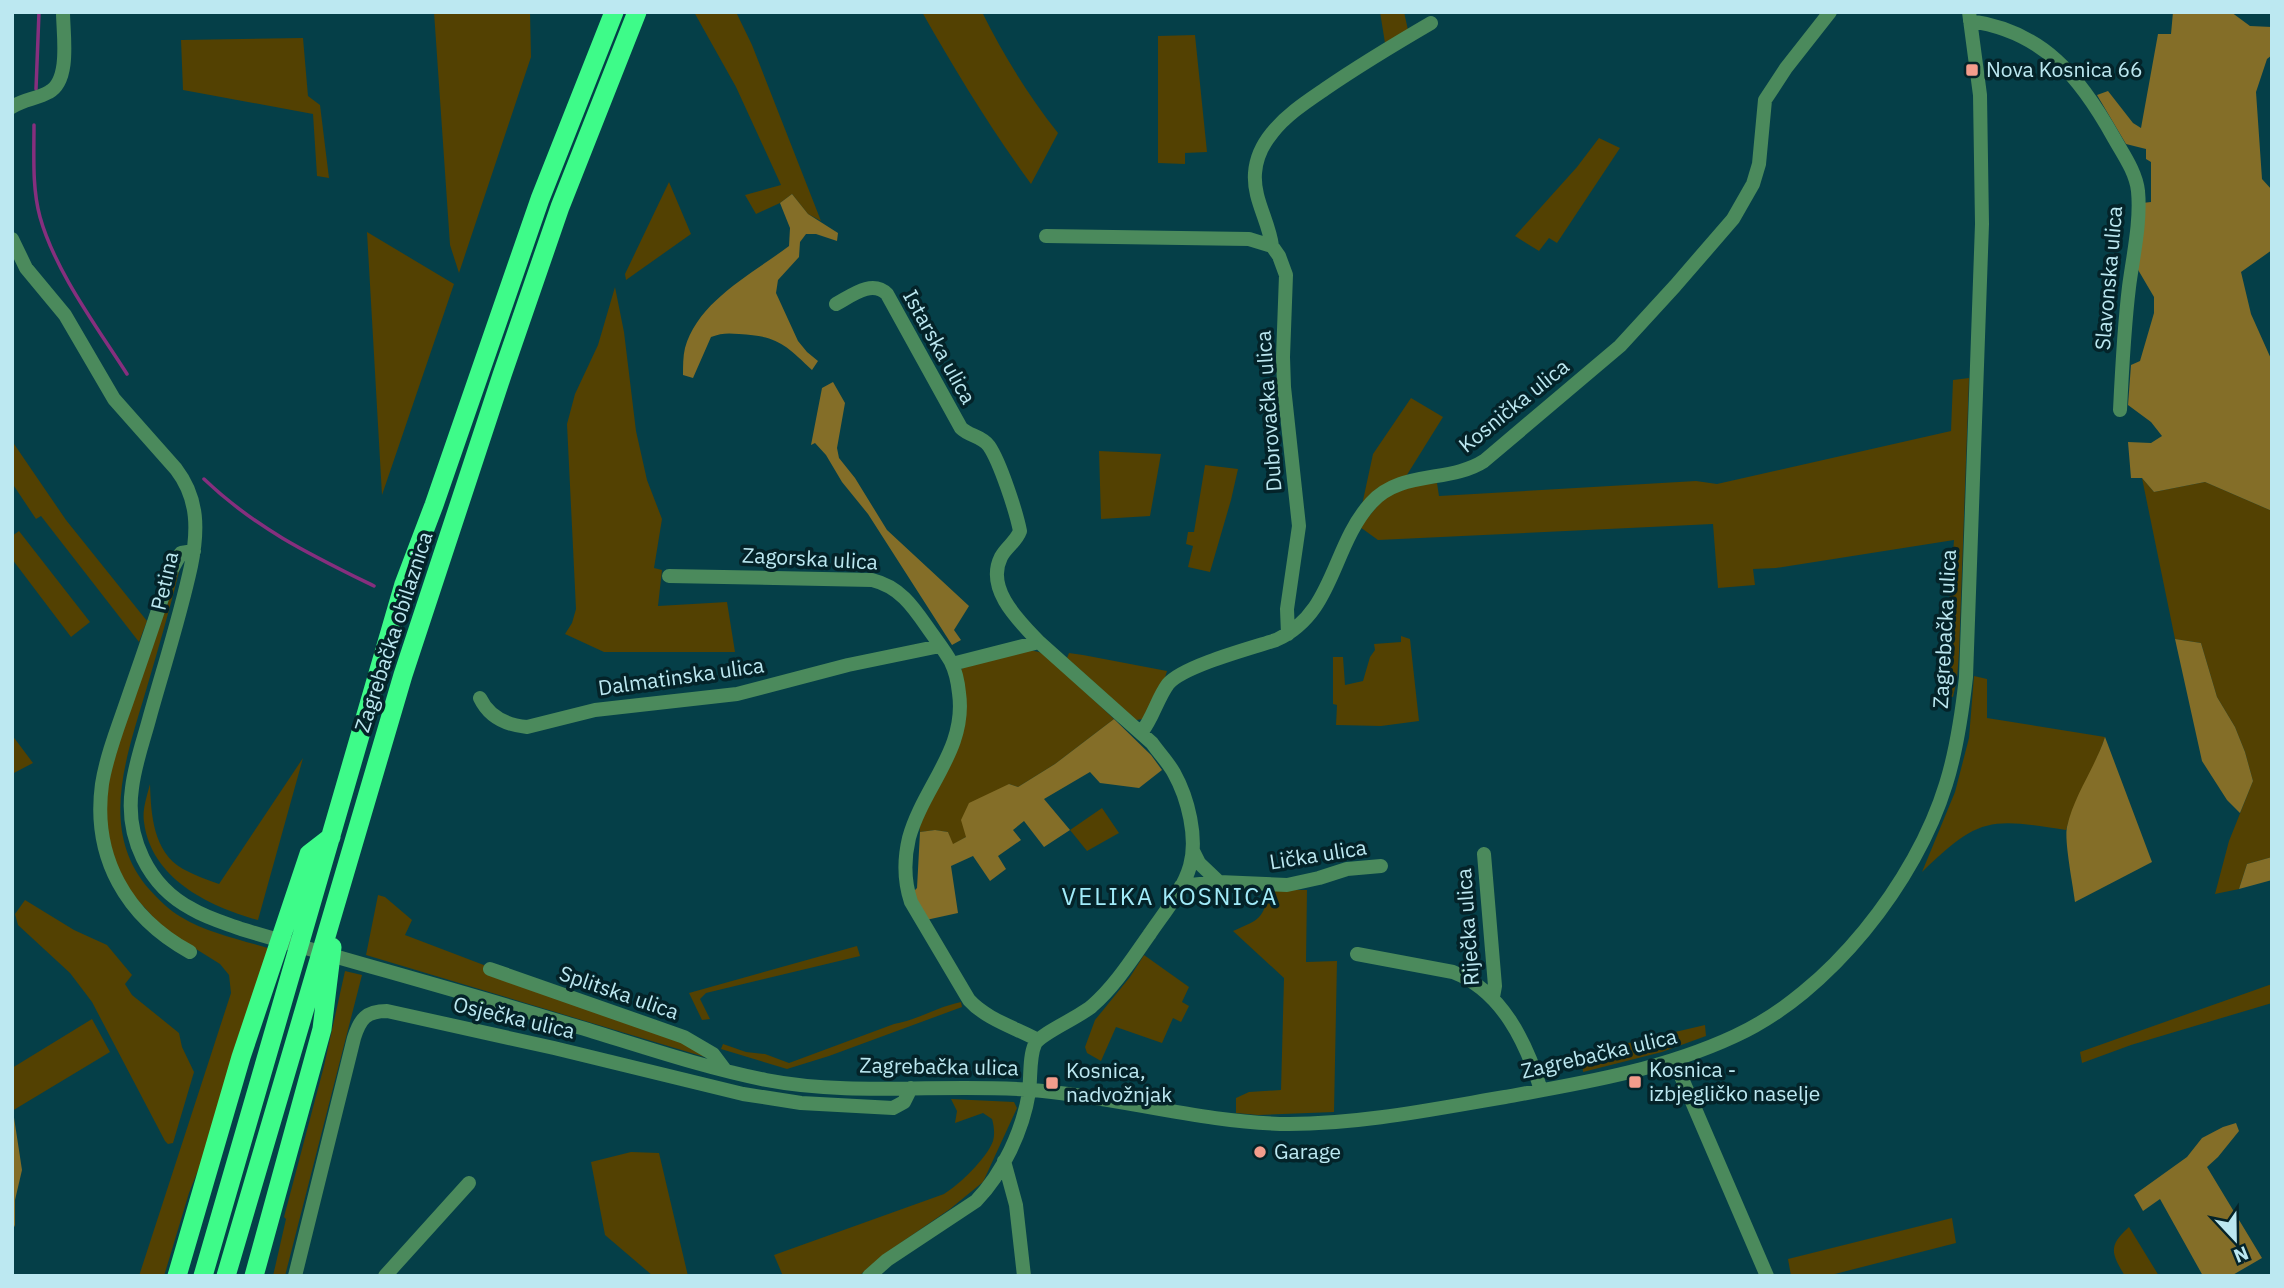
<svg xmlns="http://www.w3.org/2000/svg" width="2284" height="1288" viewBox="0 0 2284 1288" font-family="'IBM Plex Sans',sans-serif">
  <rect width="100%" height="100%" fill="#053f48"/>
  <path fill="#534102" d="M 434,12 L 530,12 L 531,57 L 459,273 L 450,245 Z
    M 694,12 L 736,12 L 752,45 L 821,221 L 808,214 L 792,194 L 780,203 L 756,214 L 745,195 L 781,185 L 736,87 Z
    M 922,12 L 982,12 C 1004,56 1028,95 1058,133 L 1031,184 C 991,129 956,72 922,12 Z
    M 1380,12 L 1404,12 L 1408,30 L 1385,43 Z
    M 1195,35 L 1207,152 L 1185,153 L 1185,164 L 1158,163 L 1158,36 Z
    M 303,38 L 308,96 L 320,105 L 329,178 L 317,176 L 313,114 L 183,90 L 181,40 Z
    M 1599,138 L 1620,148 L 1557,243 L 1549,238 L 1539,251 L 1515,236 L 1577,167 Z
    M 669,182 L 691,234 L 626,280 L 625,274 Z
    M 367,232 L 454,284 L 382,495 Z
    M 615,287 L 624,332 L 636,431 L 647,480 L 662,519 L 654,568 L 662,570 L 658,606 L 727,602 L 735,652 L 604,652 L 565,634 L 572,623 L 576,609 L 567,424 L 575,394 L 598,345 Z
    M 1969,378 L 1959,653 L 1957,679 L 1953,697 L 1948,696 L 1937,657 L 1947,634 L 1954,540 L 1776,568 L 1753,569 L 1755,585 L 1718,588 L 1713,524 L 1378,540 L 1360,527 L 1385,497 L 1416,485 L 1437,483 L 1439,496 L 1696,481 L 1717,484 L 1951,431 L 1953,380 Z
    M 1411,398 L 1443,417 L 1405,478 L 1362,505 L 1373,454 Z
    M 12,441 L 66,520 L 147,621 L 139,642 L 41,516 L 36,519 L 12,483 Z
    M 1099,451 L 1161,454 L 1150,516 L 1101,519 Z
    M 1205,465 L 1238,469 L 1231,500 L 1210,572 L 1188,567 L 1193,546 L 1186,544 L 1188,532 L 1194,532 Z
    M 2142,478 L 2154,492 L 2205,482 L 2272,511 L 2272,857 L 2247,864 L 2239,889 L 2215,894 L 2229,841 L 2253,781 L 2245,752 L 2235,727 L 2217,697 L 2201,643 L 2175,639 Z
    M 19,531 L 90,622 L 71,637 L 12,559 L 12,536 Z
    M 181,564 C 171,605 159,646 147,687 C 128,753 97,829 149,889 C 159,900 169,910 181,917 C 207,933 242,940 271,949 L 208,1145 L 189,1193 L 164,1276 L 139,1276 L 231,993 L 229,975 L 220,964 L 164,929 L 124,885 L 114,859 L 107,828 L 106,797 L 112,763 Z
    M 1401,636 L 1410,639 L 1419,721 L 1381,726 L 1336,725 L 1337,705 L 1333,704 L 1333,657 L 1343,657 L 1345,685 L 1363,681 L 1370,657 L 1375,650 L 1374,644 L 1401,642 Z
    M 1024,649 L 1039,652 L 1047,656 L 1114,719 L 1055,764 L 1018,787 L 1009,784 L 966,837 L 952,845 L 948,832 L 935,830 L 920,832 L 919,822 L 950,762 L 961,670 L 965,665 Z
    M 1069,653 L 1083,655 L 1167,671 L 1163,684 L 1143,719 L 1136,720 L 1067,658 Z
    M 1974,676 L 1987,679 L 1987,718 L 2105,737 C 2095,769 2076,798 2066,830 C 1989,818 1979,817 1922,872 L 1955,792 L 1969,738 Z
    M 12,735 L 33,763 L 12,774 Z
    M 303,758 L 258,920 C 210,907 151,879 144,822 C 142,810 147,796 150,784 C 151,814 153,852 183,869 C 194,875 207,880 219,884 Z
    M 1102,808 L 1119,833 L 1087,851 L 1070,830 Z
    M 1269,890 L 1307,890 L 1306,962 L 1337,961 L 1334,1112 L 1258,1115 L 1236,1113 L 1236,1098 L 1249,1092 L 1281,1090 L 1284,978 L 1233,931 C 1260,919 1263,920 1269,890 Z
    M 378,895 L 385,897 L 412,920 L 405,935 L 683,1041 L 708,1058 L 366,955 Z
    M 25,900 L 74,930 L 107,945 L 132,975 L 125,984 L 132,995 L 179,1033 L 182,1047 L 194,1072 L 173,1143 L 168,1144 L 165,1141 L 92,1002 L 70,973 L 18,925 L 15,914 Z
    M 857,946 L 860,956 L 706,993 L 700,999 L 710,1019 L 702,1020 L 689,993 Z
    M 1144,955 L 1189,987 L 1182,1002 L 1189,1006 L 1181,1022 L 1173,1018 L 1162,1043 L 1116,1027 L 1101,1061 L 1087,1053 L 1085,1047 L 1095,1020 L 1130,977 Z
    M 345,971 L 362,975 L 285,1276 L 273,1276 L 286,1219 L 284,1217 L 324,1066 Z
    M 2272,984 L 2272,1003 L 2131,1045 L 2082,1063 L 2080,1052 Z
    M 961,1002 L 962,1007 L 829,1056 L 787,1069 L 721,1049 L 723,1044 L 746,1052 L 765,1054 L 789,1063 L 894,1024 C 917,1020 937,1007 961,1002 Z
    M 92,1019 L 110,1052 L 12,1111 L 12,1068 Z
    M 1705,1025 L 1706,1036 L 1662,1052 L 1583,1072 L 1581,1054 Z
    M 951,1099 L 1014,1102 L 1017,1108 L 983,1182 L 950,1209 L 883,1255 L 859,1276 L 783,1276 L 774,1255 L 944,1194 C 959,1185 987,1158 993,1141 C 995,1134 994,1126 992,1119 L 983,1113 L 955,1123 L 957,1111 Z
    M 631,1152 L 659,1153 L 688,1276 L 653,1276 L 605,1235 L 591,1162 Z
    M 1952,1218 L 1956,1243 L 1827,1276 L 1791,1276 L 1788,1259 Z
    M 2129,1227 L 2159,1276 L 2125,1276 C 2111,1253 2108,1246 2129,1227 Z"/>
  <path fill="#846e28" d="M 2173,12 L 2231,12 L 2250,26 L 2272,27 L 2272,55 L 2267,59 L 2256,92 L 2262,179 L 2272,190 L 2272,250 L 2241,272 L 2251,314 L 2272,361 L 2272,511 L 2205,482 L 2154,492 L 2142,478 L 2131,478 L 2128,442 L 2151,443 L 2162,436 L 2151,422 L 2128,405 L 2131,365 L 2140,361 L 2154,313 L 2154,297 L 2137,268 L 2142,203 L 2151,202 L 2151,162 L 2146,159 L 2146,149 L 2126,144 L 2097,95 L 2108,91 L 2133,123 L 2141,128 L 2158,34 L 2171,34 Z
    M 792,194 L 808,214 L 838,233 L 837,241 L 816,234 L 806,234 L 800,242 L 799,257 L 778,280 L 776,293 L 798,341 L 807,352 L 818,361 L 812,370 C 785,344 777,336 739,334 C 728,333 721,333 711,337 L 693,378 L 683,375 C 683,366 683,356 685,348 C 698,301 752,274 789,246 L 790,228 L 780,203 Z
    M 833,382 L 845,403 L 837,448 L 839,458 L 855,478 L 887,530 L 969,606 L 954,630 L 961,640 L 952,645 L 868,514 L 842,482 L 826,455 L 815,443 L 811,445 L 822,388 Z
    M 2175,639 L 2201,643 L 2217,697 L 2235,727 L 2245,752 L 2253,781 L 2240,813 L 2227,800 L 2202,761 Z
    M 1114,719 L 1151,755 L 1162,770 L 1139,788 L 1100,783 L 1090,772 L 1044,799 L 1070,830 L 1044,847 L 1024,821 L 1013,830 L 1021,840 L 998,856 L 1006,869 L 990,881 L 973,856 L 951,866 L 958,913 L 926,920 L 912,893 L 917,888 L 920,832 L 935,830 L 948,832 L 953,844 L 966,837 L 961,820 L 969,803 L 1009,784 L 1018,787 L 1055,764 Z
    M 2105,737 L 2152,862 L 2075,902 C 2073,885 2064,841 2067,827 C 2074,795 2095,768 2105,737 Z
    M 2272,857 L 2272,880 L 2239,889 L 2247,864 Z
    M 13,1111 L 22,1170 L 15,1200 L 15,1225 L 12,1232 Z
    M 2236,1123 L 2239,1131 L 2218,1157 L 2207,1167 L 2262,1258 L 2231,1276 L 2203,1276 L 2160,1199 L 2143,1211 L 2134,1195 L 2187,1157 L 2202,1138 L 2223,1127 Z"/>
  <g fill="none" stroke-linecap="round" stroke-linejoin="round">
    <path stroke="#862f7e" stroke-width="3.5" d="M 36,89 L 39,12
      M 34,125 C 34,155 32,188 40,217 C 55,271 97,327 127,374
      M 204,479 C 255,528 311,555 374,586"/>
    <path stroke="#4b8a5c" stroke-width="14" d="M 1970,21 C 2043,31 2080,77 2114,138 C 2123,154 2136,172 2138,191 C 2141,222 2133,256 2129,287 C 2124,328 2122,369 2120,410
      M 12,107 C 24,99 37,99 49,92 C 71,80 63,34 63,12
      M 1046,236 L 1249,239 L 1272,246 L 1279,256 L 1286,275 L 1283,357 L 1284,387 L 1299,526 L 1287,609 L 1288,634
      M 12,239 L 26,268 L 65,315 L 114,399 L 176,469 C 199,499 198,531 191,566 C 180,617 164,666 150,716 C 144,739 135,763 132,788 C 125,837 148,886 192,909 C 207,918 225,923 241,929 C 352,962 464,992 575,1026 C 638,1045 701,1067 766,1080 C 854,1097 945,1083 1033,1090 C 1119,1097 1202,1123 1289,1124 C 1361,1124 1434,1109 1505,1097 C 1583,1083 1662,1070 1735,1036 C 1829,993 1916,882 1946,784 C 1957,749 1962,713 1966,677 L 1982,224 L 1980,95 L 1969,12
      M 1272,246 C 1269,221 1253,199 1255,173 C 1256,159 1263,144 1272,133 C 1286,115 1306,102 1325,89 C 1360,65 1395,44 1431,23
      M 836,304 C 851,296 872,279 887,294 L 961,428 C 969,436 982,436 989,446 C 1000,462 1016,511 1020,531 C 1016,542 1006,547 1001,557 C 985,589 1019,621 1039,642
      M 669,576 L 872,580 C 901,587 914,608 930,631 C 937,641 945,651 951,662 C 956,672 958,683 959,693 C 967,749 923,787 909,838 C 904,859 904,881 911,902 L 969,1000 C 986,1019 1016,1028 1038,1040
      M 480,698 C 489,717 506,725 527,727 L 595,710 L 737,694 L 848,665 L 940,646
      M 1141,733 C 1153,718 1157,699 1168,684 C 1183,666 1251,648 1276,640 C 1335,613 1331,547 1371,503 C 1400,470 1450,483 1484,461 L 1620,346 L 1675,286 L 1733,219 L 1753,184 L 1759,164 L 1765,100 L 1786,68 L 1830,12
      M 1193,851 L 1199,863 L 1219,882
      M 1484,854 L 1495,986 L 1493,997
      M 1181,886 L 1219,882 L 1287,885 L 1319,878 L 1347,869 L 1381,866
      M 190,952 C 126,917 92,857 102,784 C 107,753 120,722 130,692 C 144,652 158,611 171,571 L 181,553 L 194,551
      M 1357,954 L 1453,972 C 1502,991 1526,1042 1541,1090
      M 490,969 L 684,1037 L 713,1054 L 725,1070
      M 1674,1060 L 1767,1276
      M 1004,1161 L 1016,1205 L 1024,1276
      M 295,1276 L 354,1038 C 360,1019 366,1011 387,1011 L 554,1048 L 743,1094 L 801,1103 L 893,1108 L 904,1102 L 911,1088
      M 385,1276 L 469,1183
      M 869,1276 L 887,1260 L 976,1201 C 1003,1173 1023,1130 1029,1092 C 1031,1077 1029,1057 1035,1044 C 1041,1033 1080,1017 1092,1006 C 1115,986 1132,959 1149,935 C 1163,914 1183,891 1190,866 C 1198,838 1188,798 1174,773 C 1168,762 1159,753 1152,743 L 1039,642 L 952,664"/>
    <path stroke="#3efb89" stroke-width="19" d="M 177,1276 L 241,1057 L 309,854 L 331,837
      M 203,1276 L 404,584 L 434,505 L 540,199 L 614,12
      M 226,1276 L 403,675 L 502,375 L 560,207 L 637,12
      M 254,1276 L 322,1029 L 332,947"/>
  </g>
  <g fill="#f49d8c" stroke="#042329" stroke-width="2.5">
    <rect x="1965" y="63" width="14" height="14" rx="3.5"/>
    <rect x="1628" y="1075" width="14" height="14" rx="3.5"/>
    <rect x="1045" y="1076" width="14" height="14" rx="3.5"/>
    <circle cx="1260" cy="1152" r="7"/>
  </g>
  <g text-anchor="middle" stroke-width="7" stroke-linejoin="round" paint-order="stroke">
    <g font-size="21" fill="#bce8f1" stroke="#042329" text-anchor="start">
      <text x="1986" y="77">Nova Kosnica 66</text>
      <text x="1649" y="1077">Kosnica -<tspan x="1649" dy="24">izbjegličko naselje</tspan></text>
      <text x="1066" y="1078">Kosnica,<tspan x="1066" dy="24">nadvožnjak</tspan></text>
      <text x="1274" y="1159">Garage</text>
    </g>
    <g font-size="21" fill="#bce8f1" stroke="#042329">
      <text transform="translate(2109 278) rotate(-85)" y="7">Slavonska ulica</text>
      <text transform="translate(939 347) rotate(61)" y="7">Istarska ulica</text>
      <text transform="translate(1514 406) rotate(-39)" y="7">Kosnička ulica</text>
      <text transform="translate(1269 411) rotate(-94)" y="7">Dubrovačka ulica</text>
      <text transform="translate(810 559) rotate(3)" y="7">Zagorska ulica</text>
      <text transform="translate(165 581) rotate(-77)" y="7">Petina</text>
      <text transform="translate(1945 629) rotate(-87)" y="7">Zagrebačka ulica</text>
      <text transform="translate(394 632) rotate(-72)" y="7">Zagrebačka obilaznica</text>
      <text transform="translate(681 677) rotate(-8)" y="7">Dalmatinska ulica</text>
      <text transform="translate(1318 855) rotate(-9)" y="7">Lička ulica</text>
      <text transform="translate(1468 927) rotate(-94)" y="7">Riječka ulica</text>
      <text transform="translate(619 993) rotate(19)" y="7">Splitska ulica</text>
      <text transform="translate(514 1018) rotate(13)" y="7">Osječka ulica</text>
      <text transform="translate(1599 1054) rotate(-13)" y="7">Zagrebačka ulica</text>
      <text transform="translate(939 1067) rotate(1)" y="7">Zagrebačka ulica</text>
    </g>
    <g font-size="24" letter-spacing="2" fill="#a1ebf9" stroke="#042329">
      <text x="1170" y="905">VELIKA KOSNICA</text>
    </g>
  </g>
  <rect width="2284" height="1288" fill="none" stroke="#bce8f1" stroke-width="28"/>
  <g transform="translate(2235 1239) rotate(158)" stroke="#042329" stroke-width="5" paint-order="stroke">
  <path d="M0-5L12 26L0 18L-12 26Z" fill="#bce8f1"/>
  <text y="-10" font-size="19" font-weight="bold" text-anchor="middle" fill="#bce8f1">N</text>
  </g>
</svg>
